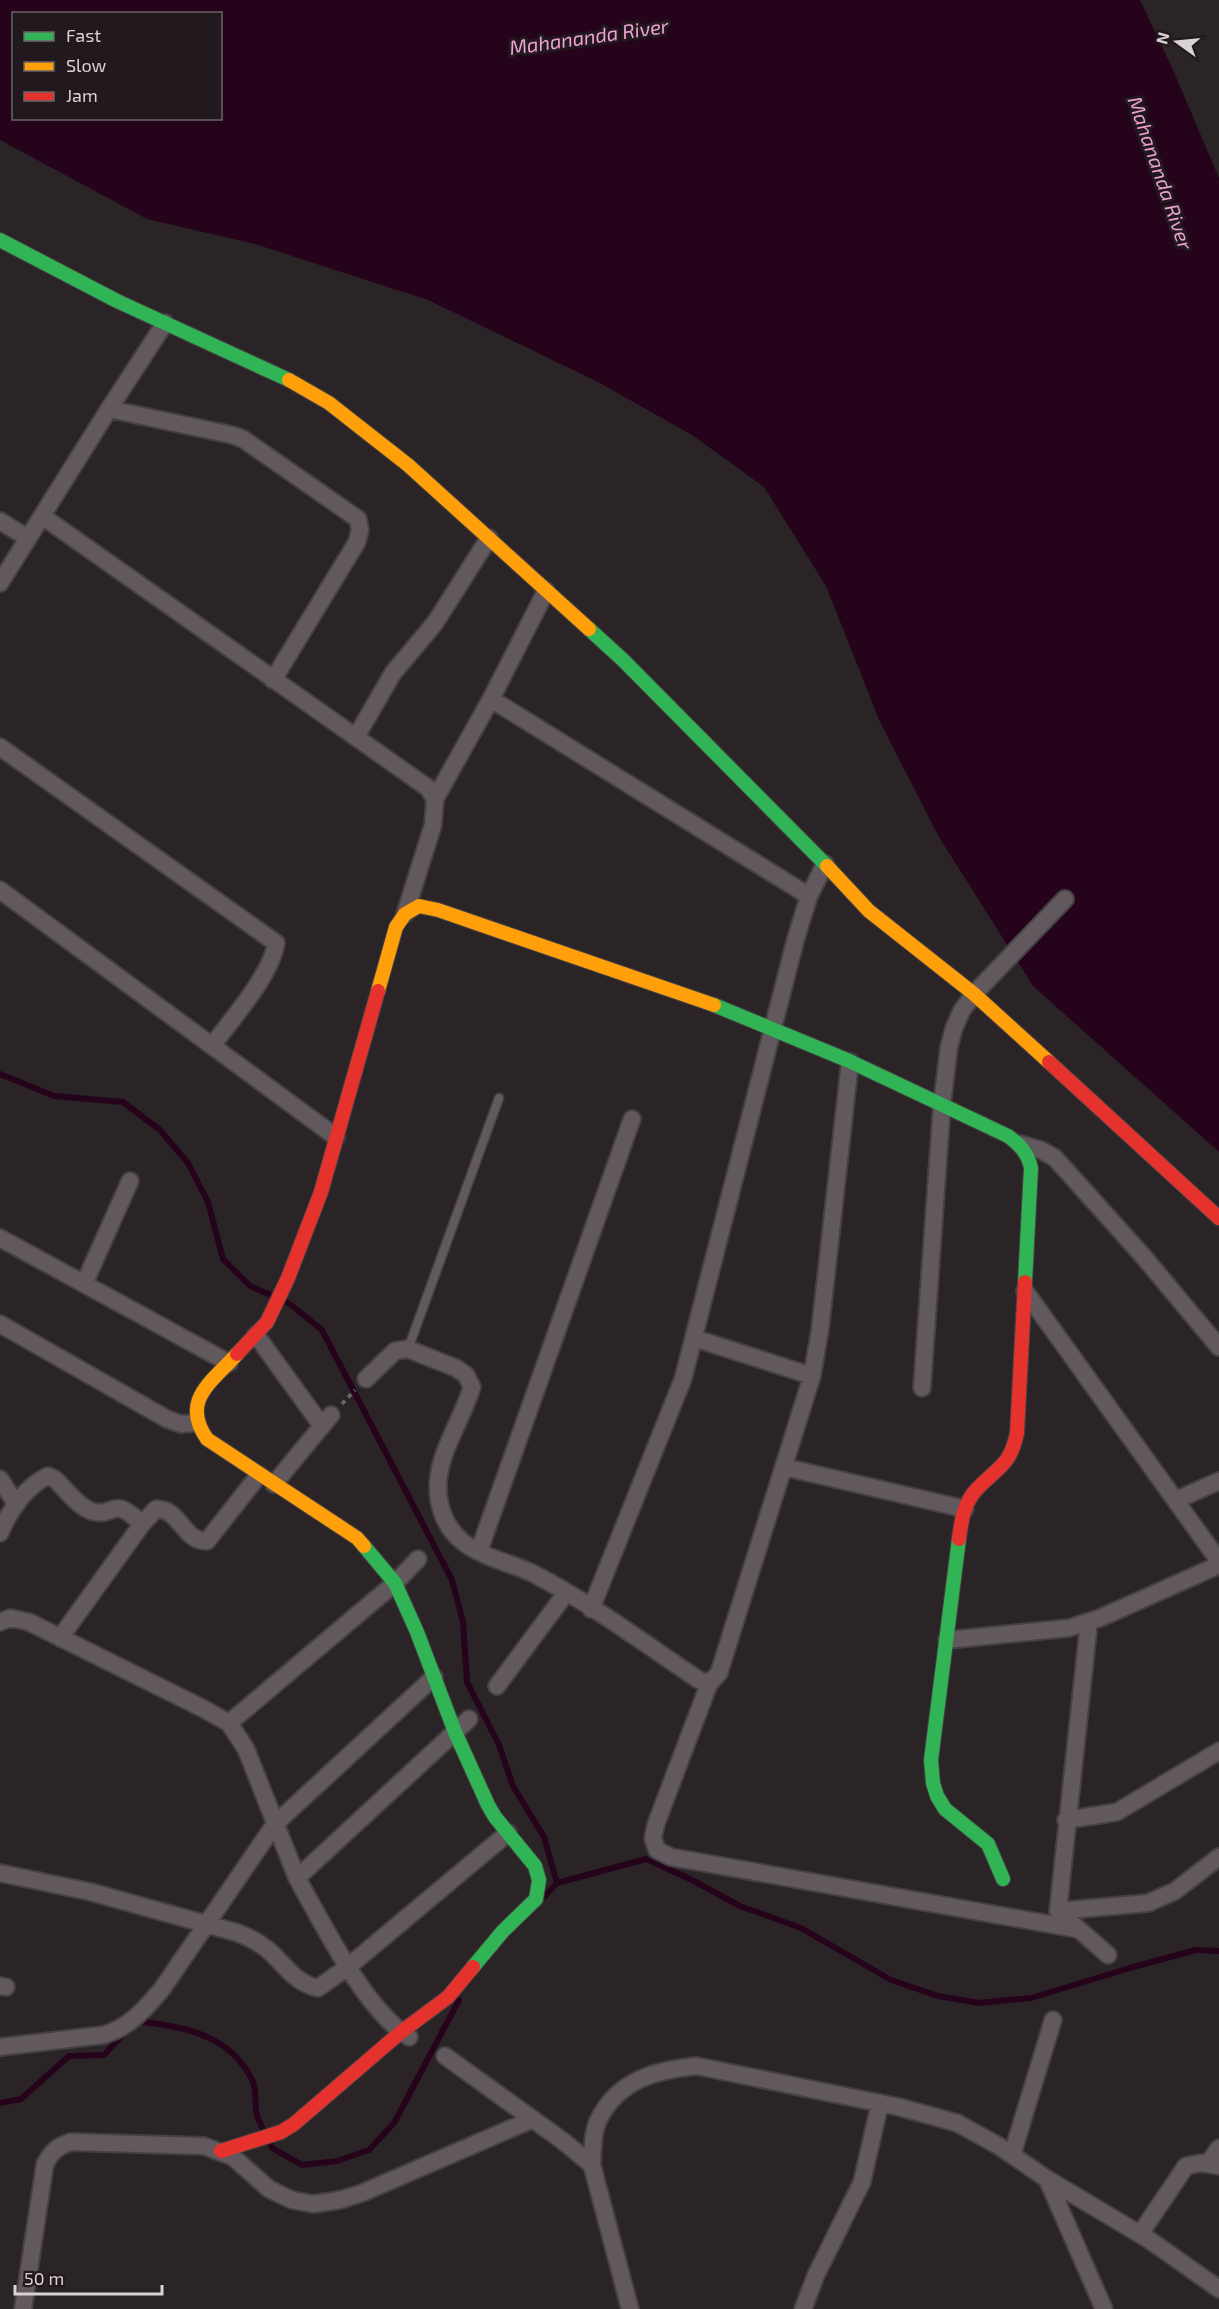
<svg xmlns="http://www.w3.org/2000/svg" width="1219" height="2309" viewBox="0 0 1219 2309" font-family="'Exo 2',sans-serif">
  <rect width="100%" height="100%" fill="#2a2427"/>
  <path fill="#25031a" fill-rule="evenodd" d="M 0,0 L 1140,0 L 1173,70 L 1219,178 L 1219,1152 L 1033,986 L 939,837 L 880,722 L 826,586 L 764,487 L 692,435 L 598,382 L 428,300 L 255,244 L 147,219 L 0,140 ZM 14,14 L 220,14 L 220,118 L 14,118 Z"/>
  <g fill="none" stroke-linecap="round" stroke-linejoin="round">
    <path stroke="#25031a" stroke-width="6" d="M 0,1074 L 54,1096 L 123,1102 L 160,1130 L 188,1163 L 208,1202 L 223,1259 L 250,1286 L 273,1296
      M 282,1300 L 291,1305 L 322,1330 L 452,1580 L 463,1622 L 467,1682 L 499,1745 L 513,1786 L 544,1837 L 557,1883
      M 545,1896 L 557,1883 L 646,1859 L 692,1880 L 740,1906 L 801,1928 L 891,1980 L 938,1996 L 979,2003 L 1031,1998 L 1133,1967 L 1196,1950 L 1219,1951
      M 136,2021 C 183,2026 232,2035 253,2082 C 257,2092 254,2104 257,2115 C 258,2120 262,2126 264,2132
      M 0,2103 L 21,2099 L 69,2056 L 104,2055 L 127,2030
      M 269,2141 L 272,2148 L 302,2165 L 337,2161 L 369,2150 L 394,2123 L 459,2000"/>
    <g stroke="#454143" stroke-width="11">
      <path id="lane" d="M 408,1349 L 499,1098"/>
    </g>
    <g stroke="#454143" stroke-width="20">
      <path id="street" d="M 109,409 L 232,435 L 243,439 L 358,519 L 360,530 L 357,542 L 273,680
        M 42,516 L 428,788 L 435,799 L 433,825 L 405,914
        M 0,521 L 28,538
        M 0,583 L 109,409 L 165,323
        M 491,699 L 809,896
        M 356,737 L 393,673 L 435,623 L 489,538
        M 0,747 L 276,943 C 272,974 231,1020 212,1046
        M 435,799 L 491,699 L 546,591
        M 0,890 L 336,1137
        M 1020,1144 L 1041,1150 L 1055,1158 L 1143,1256 L 1219,1347
        M 0,1238 L 229,1363
        M 84,1284 L 130,1181
        M 1025,1291 L 1219,1561
        M 0,1324 L 167,1419 L 181,1424 L 195,1423
        M 256,1335 L 322,1426
        M 694,1338 L 812,1376
        M 366,1379 L 395,1351 L 408,1349 L 456,1368 L 466,1375 L 472,1387 C 461,1424 432,1460 439,1500 C 442,1517 449,1531 463,1542 C 483,1558 512,1563 534,1574 C 592,1604 645,1644 699,1680 L 709,1684 L 719,1673 L 812,1376 L 820,1330 L 850,1062
        M 922,1388 L 942,1104 L 949,1047 L 954,1028 L 962,1010 L 974,994 L 1065,899
        M 784,1467 L 965,1509
        M 0,1479 L 16,1504
        M 274,1484 L 331,1415
        M 1176,1500 L 1219,1481
        M 0,1533 C 9,1511 26,1486 48,1476 L 55,1479 C 65,1489 78,1506 91,1511 C 116,1519 110,1493 142,1524
        M 479,1551 L 632,1119
        M 591,1609 L 683,1379 L 796,938 L 809,896 L 825,864
        M 0,1622 L 10,1618 L 29,1622 L 202,1708 L 229,1723 L 246,1749 L 297,1878 C 323,1924 365,2010 409,2037
        M 1089,1622 L 1058,1911 L 1108,1955
        M 60,1638 L 142,1524 L 156,1509 C 180,1508 183,1542 207,1541 L 259,1475
        M 947,1640 L 1069,1628 L 1100,1618 L 1219,1565
        M 709,1684 L 656,1824 L 653,1838 L 657,1850 L 671,1857 L 1077,1929
        M 497,1686 L 566,1593
        M 229,1723 L 395,1583 L 418,1559
        M 1066,1820 L 1117,1812 L 1219,1751
        M 0,1873 L 91,1892 L 238,1933 C 249,1937 258,1942 267,1949 C 285,1964 294,1983 318,1988 L 349,1966 L 508,1833
        M 297,1878 L 469,1719
        M 1058,1911 L 1148,1903 L 1175,1891 L 1219,1857
        M 0,1986 L 6,1987
        M 0,2047 L 103,2035 C 129,2028 145,2009 162,1989 L 275,1824 L 434,1677
        M 445,2056 L 563,2141 L 592,2165
        M 1012,2155 L 1053,2020
        M 1208,2164 L 1219,2148
        M 1047,2179 L 1104,2309
        M 1140,2234 L 1186,2166 L 1201,2163 L 1219,2166
        M 23,2309 L 45,2164 C 52,2151 58,2146 71,2142 L 204,2146 L 233,2157 L 269,2189 L 292,2200 L 313,2204 L 340,2200 L 362,2193 L 533,2119
        M 630,2309 L 592,2165 C 593,2150 592,2132 599,2119 C 619,2079 657,2070 697,2066 L 899,2107 L 957,2123 L 999,2146 L 1047,2179 L 1148,2239 L 1219,2289
        M 803,2309 L 816,2275 L 862,2182 L 880,2103"/>
    </g>
    <g stroke="#454143" stroke-width="16">
      <path id="fast" d="M 0,240 L 117,301 L 289,380
        M 589,629 L 623,660 L 827,866
        M 714,1005 L 847,1060 L 1008,1136 C 1020,1145 1028,1153 1031,1168 L 1025,1282
        M 959,1539 L 931,1760 L 933,1783 L 937,1796 L 945,1809 L 988,1844 L 1003,1879
        M 364,1546 L 395,1583 L 417,1632 L 455,1732 L 488,1805 L 495,1817 L 535,1866 L 539,1880 L 536,1899 L 503,1931 L 473,1967"/>
    </g>
    <g stroke="#454143" stroke-width="16">
      <path id="slow" d="M 289,380 L 329,403 L 408,465 L 589,629
        M 827,866 L 869,911 L 974,994 L 1049,1062
        M 378,991 L 396,927 L 405,914 L 419,906 L 438,910 L 714,1005
        M 237,1354 C 212,1382 180,1400 207,1439 L 357,1538 L 364,1546"/>
    </g>
    <g stroke="#454143" stroke-width="16">
      <path id="jam" d="M 1049,1062 L 1219,1218
        M 237,1354 L 267,1322 L 288,1278 L 321,1192 L 378,991
        M 959,1539 C 961,1522 964,1503 976,1490 C 997,1467 1010,1467 1017,1433 L 1025,1282
        M 221,2151 L 281,2132 L 294,2124 L 401,2032 L 448,1997 L 473,1967"/>
    </g>
    <path stroke="#676265" stroke-width="4" stroke-dasharray="4.5 4.5" stroke-linecap="butt" d="M 342,1404 L 355,1390"/>
    <use href="#lane" stroke="#61595d" stroke-width="8"/>
    <use href="#street" stroke="#61595d" stroke-width="16"/>
    <use href="#fast" stroke="#30b455" stroke-width="14"/>
    <use href="#slow" stroke="#ff9f0a" stroke-width="14"/>
    <use href="#jam" stroke="#e5322d" stroke-width="14"/>
  </g>
  <g text-anchor="middle" stroke-width="6" stroke-linejoin="round" paint-order="stroke">
    <g font-size="20" font-style="italic" fill="#efa1d3" stroke="#22191f">
      <text transform="translate(589 37) rotate(-8)" y="7">Mahananda River</text>
      <text transform="translate(1160 173) rotate(71)" y="7">Mahananda River</text>
    </g>
  </g>
  <rect x="12" y="12" width="210" height="108" fill="#22191f" stroke="#6b6368" stroke-width="1.5"/>
  <rect x="24" y="32" width="30" height="9" fill="#30b455" stroke="#6b6368" stroke-width="1.5"/>
  <text x="66" y="42" font-size="18" fill="#d9d2d6">Fast</text>
  <rect x="24" y="62" width="30" height="9" fill="#ff9f0a" stroke="#6b6368" stroke-width="1.5"/>
  <text x="66" y="72" font-size="18" fill="#d9d2d6">Slow</text>
  <rect x="24" y="92" width="30" height="9" fill="#e5322d" stroke="#6b6368" stroke-width="1.5"/>
  <text x="66" y="102" font-size="18" fill="#d9d2d6">Jam</text>
  <g transform="translate(1177 42) rotate(285)" stroke="#22191f" stroke-width="4.5" paint-order="stroke">
  <path d="M0-4.5L10 22L0 15L-10 22Z" fill="#d9d2d6"/>
  <text y="-9" font-size="16" font-weight="bold" text-anchor="middle" fill="#d9d2d6">N</text>
  </g>
  <path d="M15 2285v9h147v-9" fill="none" stroke="#d9d2d6" stroke-width="3"/>
  <text x="24" y="2285" font-size="18" fill="#d9d2d6" stroke="#22191f" stroke-width="4.5" paint-order="stroke">50 m</text>
</svg>
